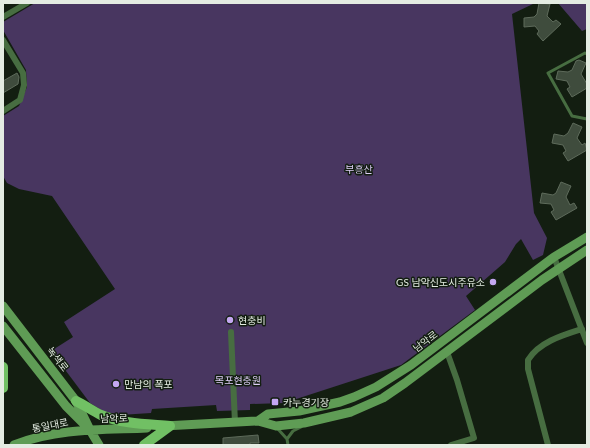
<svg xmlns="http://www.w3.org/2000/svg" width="590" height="448" viewBox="0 0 590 448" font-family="Lato,'Noto Sans KR',sans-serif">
  <rect width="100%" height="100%" fill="#131e11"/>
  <path fill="#483660" d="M 35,3 L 535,3 L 512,14 L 534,213 L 547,238 L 543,255 L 533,260 L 521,239 L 516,244 L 505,262 L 466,296 L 475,310 L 401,365 L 284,403 L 250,404 L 250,410 L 217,411 L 216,405 L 152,409 L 151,413 L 120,415 L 103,411 L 90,403 L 51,351 L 73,337 L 64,322 L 115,289 L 52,196 L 19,189 L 7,183 L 3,176 L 3,116 L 19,106 L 27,87 L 26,70 L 3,30 L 3,22 Z
    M 558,3 L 587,3 L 587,29 L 582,31 Z"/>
  <path fill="#3f4c3d" stroke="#5e6b5b" d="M 539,3 L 550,4 L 547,16 L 553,22 L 556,20 L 561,24 L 543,41 L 537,34 L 539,31 L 535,26 L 524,27 L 524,18 L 534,17 L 537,14 Z
    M 579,60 L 586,63 L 581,74 L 587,84 L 587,88 L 572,97 L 567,89 L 570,87 L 567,81 L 556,79 L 558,71 L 568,72 L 572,70 L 576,61 Z
    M 17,73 L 19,77 L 18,84 L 3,93 L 3,81 Z
    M 573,123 L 582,127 L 577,138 L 582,145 L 585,143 L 587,150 L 568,161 L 563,153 L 566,151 L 563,145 L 552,143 L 554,134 L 564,136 L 568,133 Z
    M 561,182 L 571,186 L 566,197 L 570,205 L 574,203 L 577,208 L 556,220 L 551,212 L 554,210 L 551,204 L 540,203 L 542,193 L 553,195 L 556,193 Z
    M 258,435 L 259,443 L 250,443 L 250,445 L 223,445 L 223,438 Z"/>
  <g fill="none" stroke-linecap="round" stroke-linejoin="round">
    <path stroke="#476d41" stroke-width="3" d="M 587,54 L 585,53 L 548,73 L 572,116 L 587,119
      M 277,428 L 287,439 L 293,431 L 301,427
      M 287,439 L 288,445"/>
    <path stroke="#476d41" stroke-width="6" d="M 3,17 L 27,3
      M 3,40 L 23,73 L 24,85 L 20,100 L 3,111
      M 554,257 L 587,343
      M 231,332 L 235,423
      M 447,352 L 457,380 L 474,438 L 451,445
      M 548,445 L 528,369 L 528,360 C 539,342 563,335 582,329"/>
    <path stroke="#5f9c55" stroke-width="9" d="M 3,306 L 76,401 L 90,430 L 99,445
      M 3,326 L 66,406 L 85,425
      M 258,421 L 268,414 L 299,411 L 340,402 L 354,397 L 376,387 L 411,365 L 554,257 L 587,237
      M 164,426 L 258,421 L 276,426 L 304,423 L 351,412 L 383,398 L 405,383 L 542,280 L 587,250
      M 14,445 C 57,428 102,430 147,428"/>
    <path stroke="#71c064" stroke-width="10" d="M 3,367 L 3,388
      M 76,401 C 84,405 93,411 101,415 C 123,424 147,424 170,426
      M 144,445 L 170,426"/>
  </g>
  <g fill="#c4a7f1" stroke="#131e11" stroke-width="1.5">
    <circle cx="493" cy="282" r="4"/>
    <circle cx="230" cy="320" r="4"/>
    <circle cx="116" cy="384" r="4"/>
    <rect x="271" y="398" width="8" height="8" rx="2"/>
  </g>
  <g text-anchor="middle" stroke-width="3" stroke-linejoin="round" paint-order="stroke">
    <g font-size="10" fill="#ddcdf6" stroke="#131e11">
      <text x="359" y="173">부흥산</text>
      <text x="238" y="384">목포현충원</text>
    </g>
    <g font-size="10" fill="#e4ece2" stroke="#131e11" text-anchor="start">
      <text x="485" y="286" text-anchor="end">GS 남악신도시주유소</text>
      <text x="238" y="324">현충비</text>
      <text x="124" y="388">만남의 폭포</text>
      <text x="283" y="406">카누경기장</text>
    </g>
    <g font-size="10" fill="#e4ece2" stroke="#131e11">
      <text transform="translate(425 341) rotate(-37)" y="4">남악로</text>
      <text transform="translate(58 359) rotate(52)" y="4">녹색로</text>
      <text transform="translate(114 418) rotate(-2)" y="4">남악로</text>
      <text transform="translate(50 425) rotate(-11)" y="4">통일대로</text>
    </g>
  </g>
  <rect width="590" height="448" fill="none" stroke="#e4ece2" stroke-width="8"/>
</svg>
